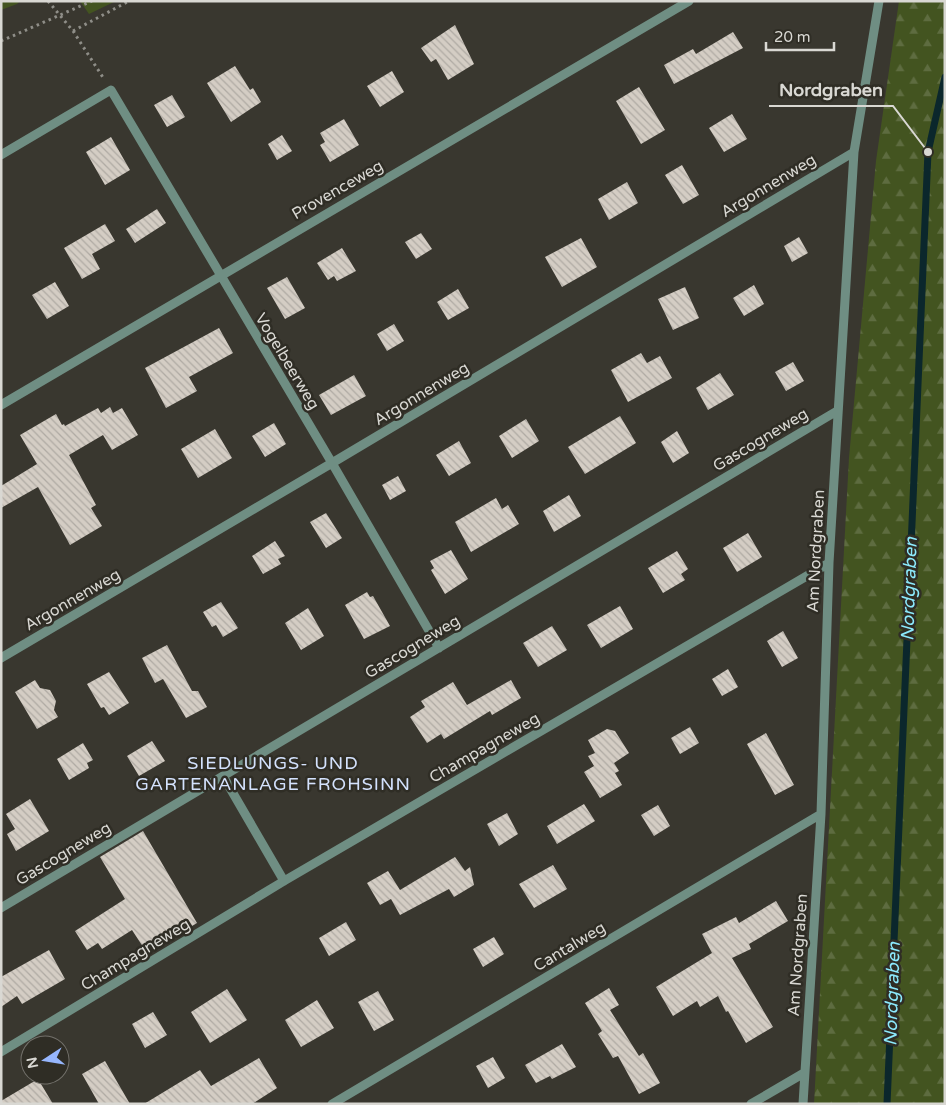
<svg xmlns="http://www.w3.org/2000/svg" width="946" height="1105" viewBox="0 0 946 1105" font-family="'Varela Round',sans-serif">
  <defs>
    <pattern id="forest-firs" width="22" height="20" patternUnits="userSpaceOnUse" patternTransform="scale(1.25)"><rect width="22" height="20" fill="#435420"/><path d="M5 1l3.5 6h-7zM16 11l3.5 6h-7z" fill="#5e6c40"/></pattern>
    <pattern id="building-back-hatch" width="6" height="6" patternUnits="userSpaceOnUse" patternTransform="scale(1.25)"><rect width="6" height="6" fill="#d4cdc4"/><path d="M-1 5l2 2M0 0l6 6M5-1l2 2" fill="none" stroke="#afaaa3"/></pattern>
  </defs>
  <rect width="100%" height="100%" fill="#39372f"/>
  <path fill="url(#forest-firs)" d="M 899,1 L 945,1 L 945,1104 L 814,1104 L 849,458 L 876,161 Z"/>
  <path fill="#435420" d="M 1,1 L 20,1 L 17,4 L 1,10 Z
    M 80,1 L 116,1 L 89,14 Z"/>
  <g fill="none" stroke-linecap="round" stroke-linejoin="round">
    <path stroke="#0b272c" stroke-width="7" d="M 887,1104 L 928,152 L 945,77"/>
  </g>
  <path fill="url(#building-back-hatch)" d="M 455,25 L 474,64 L 448,80 L 436,59 L 431,62 L 421,48 Z
    M 733,32 L 743,48 L 674,84 L 664,65 L 693,49 L 696,54 Z
    M 235,66 L 250,90 L 253,88 L 261,102 L 231,122 L 207,83 Z
    M 392,71 L 404,92 L 380,107 L 367,86 Z
    M 639,87 L 665,130 L 641,144 L 616,101 Z
    M 172,95 L 185,117 L 167,127 L 154,105 Z
    M 732,114 L 747,139 L 724,152 L 709,128 Z
    M 344,119 L 359,145 L 330,162 L 320,145 L 325,142 L 320,133 Z
    M 282,135 L 292,151 L 277,160 L 268,144 Z
    M 111,137 L 130,170 L 105,185 L 86,152 Z
    M 682,165 L 699,195 L 683,204 L 665,175 Z
    M 627,182 L 638,203 L 609,220 L 598,199 Z
    M 157,209 L 166,223 L 135,243 L 126,229 Z
    M 105,224 L 115,241 L 92,254 L 100,269 L 82,279 L 64,248 Z
    M 421,233 L 432,249 L 416,259 L 405,242 Z
    M 799,237 L 808,253 L 792,262 L 784,246 Z
    M 581,238 L 597,267 L 562,287 L 545,257 Z
    M 342,248 L 356,271 L 337,281 L 334,276 L 328,280 L 317,263 Z
    M 287,277 L 305,308 L 285,319 L 267,288 Z
    M 55,282 L 69,306 L 47,319 L 32,295 Z
    M 754,285 L 764,304 L 744,316 L 733,298 Z
    M 685,287 L 699,318 L 673,330 L 658,299 Z
    M 458,289 L 469,308 L 448,320 L 437,302 Z
    M 394,324 L 404,341 L 387,351 L 377,334 Z
    M 219,328 L 233,353 L 189,377 L 197,391 L 166,408 L 145,368 Z
    M 641,353 L 647,363 L 660,356 L 672,378 L 628,402 L 611,370 Z
    M 793,362 L 804,381 L 786,391 L 775,372 Z
    M 720,373 L 734,395 L 708,410 L 696,388 Z
    M 354,375 L 366,396 L 331,415 L 319,395 Z
    M 110,407 L 113,413 L 122,408 L 138,435 L 112,450 L 103,435 L 69,455 L 96,505 L 91,508 L 102,526 L 70,545 L 38,487 L 1,508 L 1,486 L 37,464 L 20,435 L 56,414 L 62,425 L 64,424 L 65,426 L 98,408 L 101,413 Z
    M 620,416 L 636,443 L 585,474 L 568,447 Z
    M 526,419 L 539,441 L 512,458 L 499,436 Z
    M 274,423 L 286,444 L 265,457 L 252,436 Z
    M 215,429 L 232,458 L 198,478 L 181,449 Z
    M 677,431 L 689,453 L 673,463 L 661,442 Z
    M 459,441 L 471,463 L 449,476 L 436,455 Z
    M 398,476 L 406,491 L 390,500 L 382,485 Z
    M 569,495 L 581,516 L 554,532 L 543,511 Z
    M 496,498 L 502,509 L 508,505 L 519,524 L 471,552 L 455,522 Z
    M 326,513 L 342,538 L 326,548 L 310,522 Z
    M 748,533 L 762,557 L 737,572 L 723,548 Z
    M 275,541 L 285,556 L 278,559 L 281,564 L 263,574 L 252,556 Z
    M 451,550 L 468,579 L 445,594 L 431,570 L 434,568 L 430,561 Z
    M 677,551 L 688,569 L 681,574 L 685,580 L 663,593 L 648,568 Z
    M 367,592 L 370,597 L 373,596 L 390,626 L 364,639 L 345,605 Z
    M 221,602 L 238,628 L 223,637 L 216,625 L 212,627 L 203,612 Z
    M 620,606 L 633,629 L 601,648 L 587,625 Z
    M 308,608 L 324,636 L 301,650 L 285,623 Z
    M 552,626 L 567,650 L 538,667 L 523,643 Z
    M 783,631 L 798,658 L 782,667 L 767,641 Z
    M 167,645 L 192,691 L 198,691 L 207,707 L 186,718 L 163,679 L 155,683 L 142,658 Z
    M 728,669 L 738,687 L 722,696 L 712,679 Z
    M 109,672 L 129,703 L 109,715 L 104,707 L 101,708 L 87,684 Z
    M 35,680 L 40,688 L 50,690 L 56,701 L 54,710 L 58,717 L 37,729 L 15,692 Z
    M 511,680 L 521,698 L 492,715 L 490,711 L 444,739 L 441,734 L 427,743 L 410,717 L 425,707 L 421,701 L 453,682 L 467,705 Z
    M 690,727 L 699,743 L 680,754 L 671,738 Z
    M 607,729 L 615,731 L 629,753 L 614,763 L 619,771 L 615,773 L 622,785 L 600,798 L 584,772 L 594,766 L 588,756 L 595,753 L 588,740 Z
    M 766,733 L 794,785 L 775,795 L 747,744 Z
    M 152,741 L 165,761 L 139,776 L 127,756 Z
    M 83,743 L 93,760 L 87,763 L 89,768 L 69,780 L 57,759 Z
    M 30,799 L 49,831 L 16,851 L 7,834 L 15,829 L 6,814 Z
    M 584,804 L 595,821 L 557,844 L 547,826 Z
    M 658,805 L 670,826 L 654,836 L 641,815 Z
    M 507,813 L 518,834 L 499,846 L 487,824 Z
    M 143,831 L 197,923 L 147,953 L 132,930 L 102,949 L 98,943 L 87,950 L 75,931 L 125,899 L 100,857 Z
    M 455,857 L 465,871 L 470,867 L 474,885 L 454,897 L 449,889 L 400,915 L 391,899 L 380,905 L 367,883 L 388,871 L 400,890 Z
    M 553,865 L 567,889 L 534,908 L 519,884 Z
    M 776,901 L 788,921 L 749,944 L 751,949 L 732,958 L 773,1027 L 746,1043 L 728,1011 L 726,1012 L 718,996 L 700,1007 L 697,1001 L 673,1016 L 656,987 L 712,953 L 702,934 L 736,917 L 739,923 Z
    M 346,922 L 356,940 L 329,956 L 319,938 Z
    M 494,937 L 504,954 L 483,967 L 473,949 Z
    M 49,950 L 65,979 L 22,1004 L 17,996 L 1,1007 L 1,977 Z
    M 609,988 L 619,1005 L 610,1010 L 639,1056 L 643,1053 L 660,1083 L 639,1094 L 618,1056 L 613,1058 L 598,1034 L 602,1031 L 585,1003 Z
    M 227,989 L 247,1020 L 210,1043 L 191,1012 Z
    M 378,991 L 394,1020 L 374,1031 L 358,1002 Z
    M 317,1000 L 334,1028 L 301,1047 L 285,1020 Z
    M 153,1012 L 167,1035 L 145,1048 L 132,1024 Z
    M 562,1044 L 576,1067 L 552,1079 L 550,1076 L 536,1083 L 525,1065 Z
    M 493,1057 L 505,1078 L 488,1088 L 476,1066 Z
    M 259,1058 L 277,1088 L 252,1104 L 144,1104 L 200,1070 L 211,1086 Z
    M 105,1061 L 130,1104 L 99,1104 L 82,1074 Z
    M 38,1079 L 53,1104 L 1,1104 L 1,1101 Z"/>
  <g fill="none" stroke-linecap="round" stroke-linejoin="round">
    <path stroke="#8f8e88" stroke-width="3" stroke-dasharray="2.5 4" stroke-linecap="butt" d="M 48,1 L 73,31 L 104,79
      M 73,31 L 129,1
      M 1,41 L 92,1"/>
    <path stroke="#6f8e83" stroke-width="9" d="M 1,155 L 111,90 L 332,463 L 439,648
      M 1,405 L 689,1
      M 1,658 L 332,463 L 854,152
      M 223,776 L 284,881
      M 1,908 L 837,411
      M 1,1052 L 284,881 L 829,563
      M 332,1104 L 821,814
      M 751,1104 L 804,1073
      M 803,1104 L 821,814 L 829,563 L 854,152 L 879,1"/>
  </g>
  <g text-anchor="middle" stroke-width="5" stroke-linejoin="round" paint-order="stroke">
    <g font-size="16" fill="#d9d8d3" stroke="#2f2d25">
      <text transform="translate(768 185) rotate(-31)" y="6">Argonnenweg</text>
      <text transform="translate(337 189) rotate(-30)" y="6">Provenceweg</text>
      <text transform="translate(288 361) rotate(59)" y="6">Vogelbeerweg</text>
      <text transform="translate(421 393) rotate(-31)" y="6">Argonnenweg</text>
      <text transform="translate(760 439) rotate(-31)" y="6">Gascogneweg</text>
      <text transform="translate(815 551) rotate(-87)" y="6">Am Nordgraben</text>
      <text transform="translate(72 599) rotate(-30)" y="6">Argonnenweg</text>
      <text transform="translate(412 646) rotate(-31)" y="6">Gascogneweg</text>
      <text transform="translate(484 747) rotate(-30)" y="6">Champagneweg</text>
      <text transform="translate(63 853) rotate(-31)" y="6">Gascogneweg</text>
      <text transform="translate(569 946) rotate(-31)" y="6">Cantalweg</text>
      <text transform="translate(135 954) rotate(-31)" y="6">Champagneweg</text>
      <text transform="translate(797 955) rotate(-86)" y="6">Am Nordgraben</text>
    </g>
    <g font-size="18" font-style="italic" fill="#8ceafd" stroke="#2f2d25">
      <text transform="translate(909 589) rotate(-88)" y="6">Nordgraben</text>
      <text transform="translate(892 994) rotate(-88)" y="6">Nordgraben</text>
    </g>
    <g font-size="18" letter-spacing="1" fill="#d4e2fd" stroke="#2f2d25">
      <text x="273" y="769">SIEDLUNGS- UND<tspan x="273" dy="21">GARTENANLAGE FROHSINN</tspan></text>
    </g>
  </g>
  <path fill="none" stroke="#d9d8d3" stroke-width="2" d="M928 152L893 106H769"/>
  <circle fill="#d9d8d3" stroke="#2f2d25" stroke-width="2" cx="928" cy="152" r="5"/>
  <g font-size="18" text-anchor="middle" font-weight="bold" fill="#d9d8d3" stroke="#2f2d25" stroke-width="5" stroke-linejoin="round" paint-order="stroke">
    <text x="831" y="96">Nordgraben</text>
  </g>
  <rect width="946" height="1105" fill="none" stroke="#d9d8d3" stroke-width="5"/>
  <g transform="translate(45 1060) rotate(258)"><circle r="24" fill="#2f2d25" stroke="#73716b"/>
  <path d="M0-4L9 19L0 12L-9 19Z" fill="#96b6fd"/>
  <text y="-8" font-size="14" font-weight="bold" text-anchor="middle" fill="#d9d8d3">N</text>
  </g>
  <path d="M766 42v8h68v-8" fill="none" stroke="#d9d8d3" stroke-width="2.5"/>
  <text x="774" y="42" font-size="15" fill="#d9d8d3" stroke="#2f2d25" stroke-width="4" paint-order="stroke">20 m</text>
</svg>
